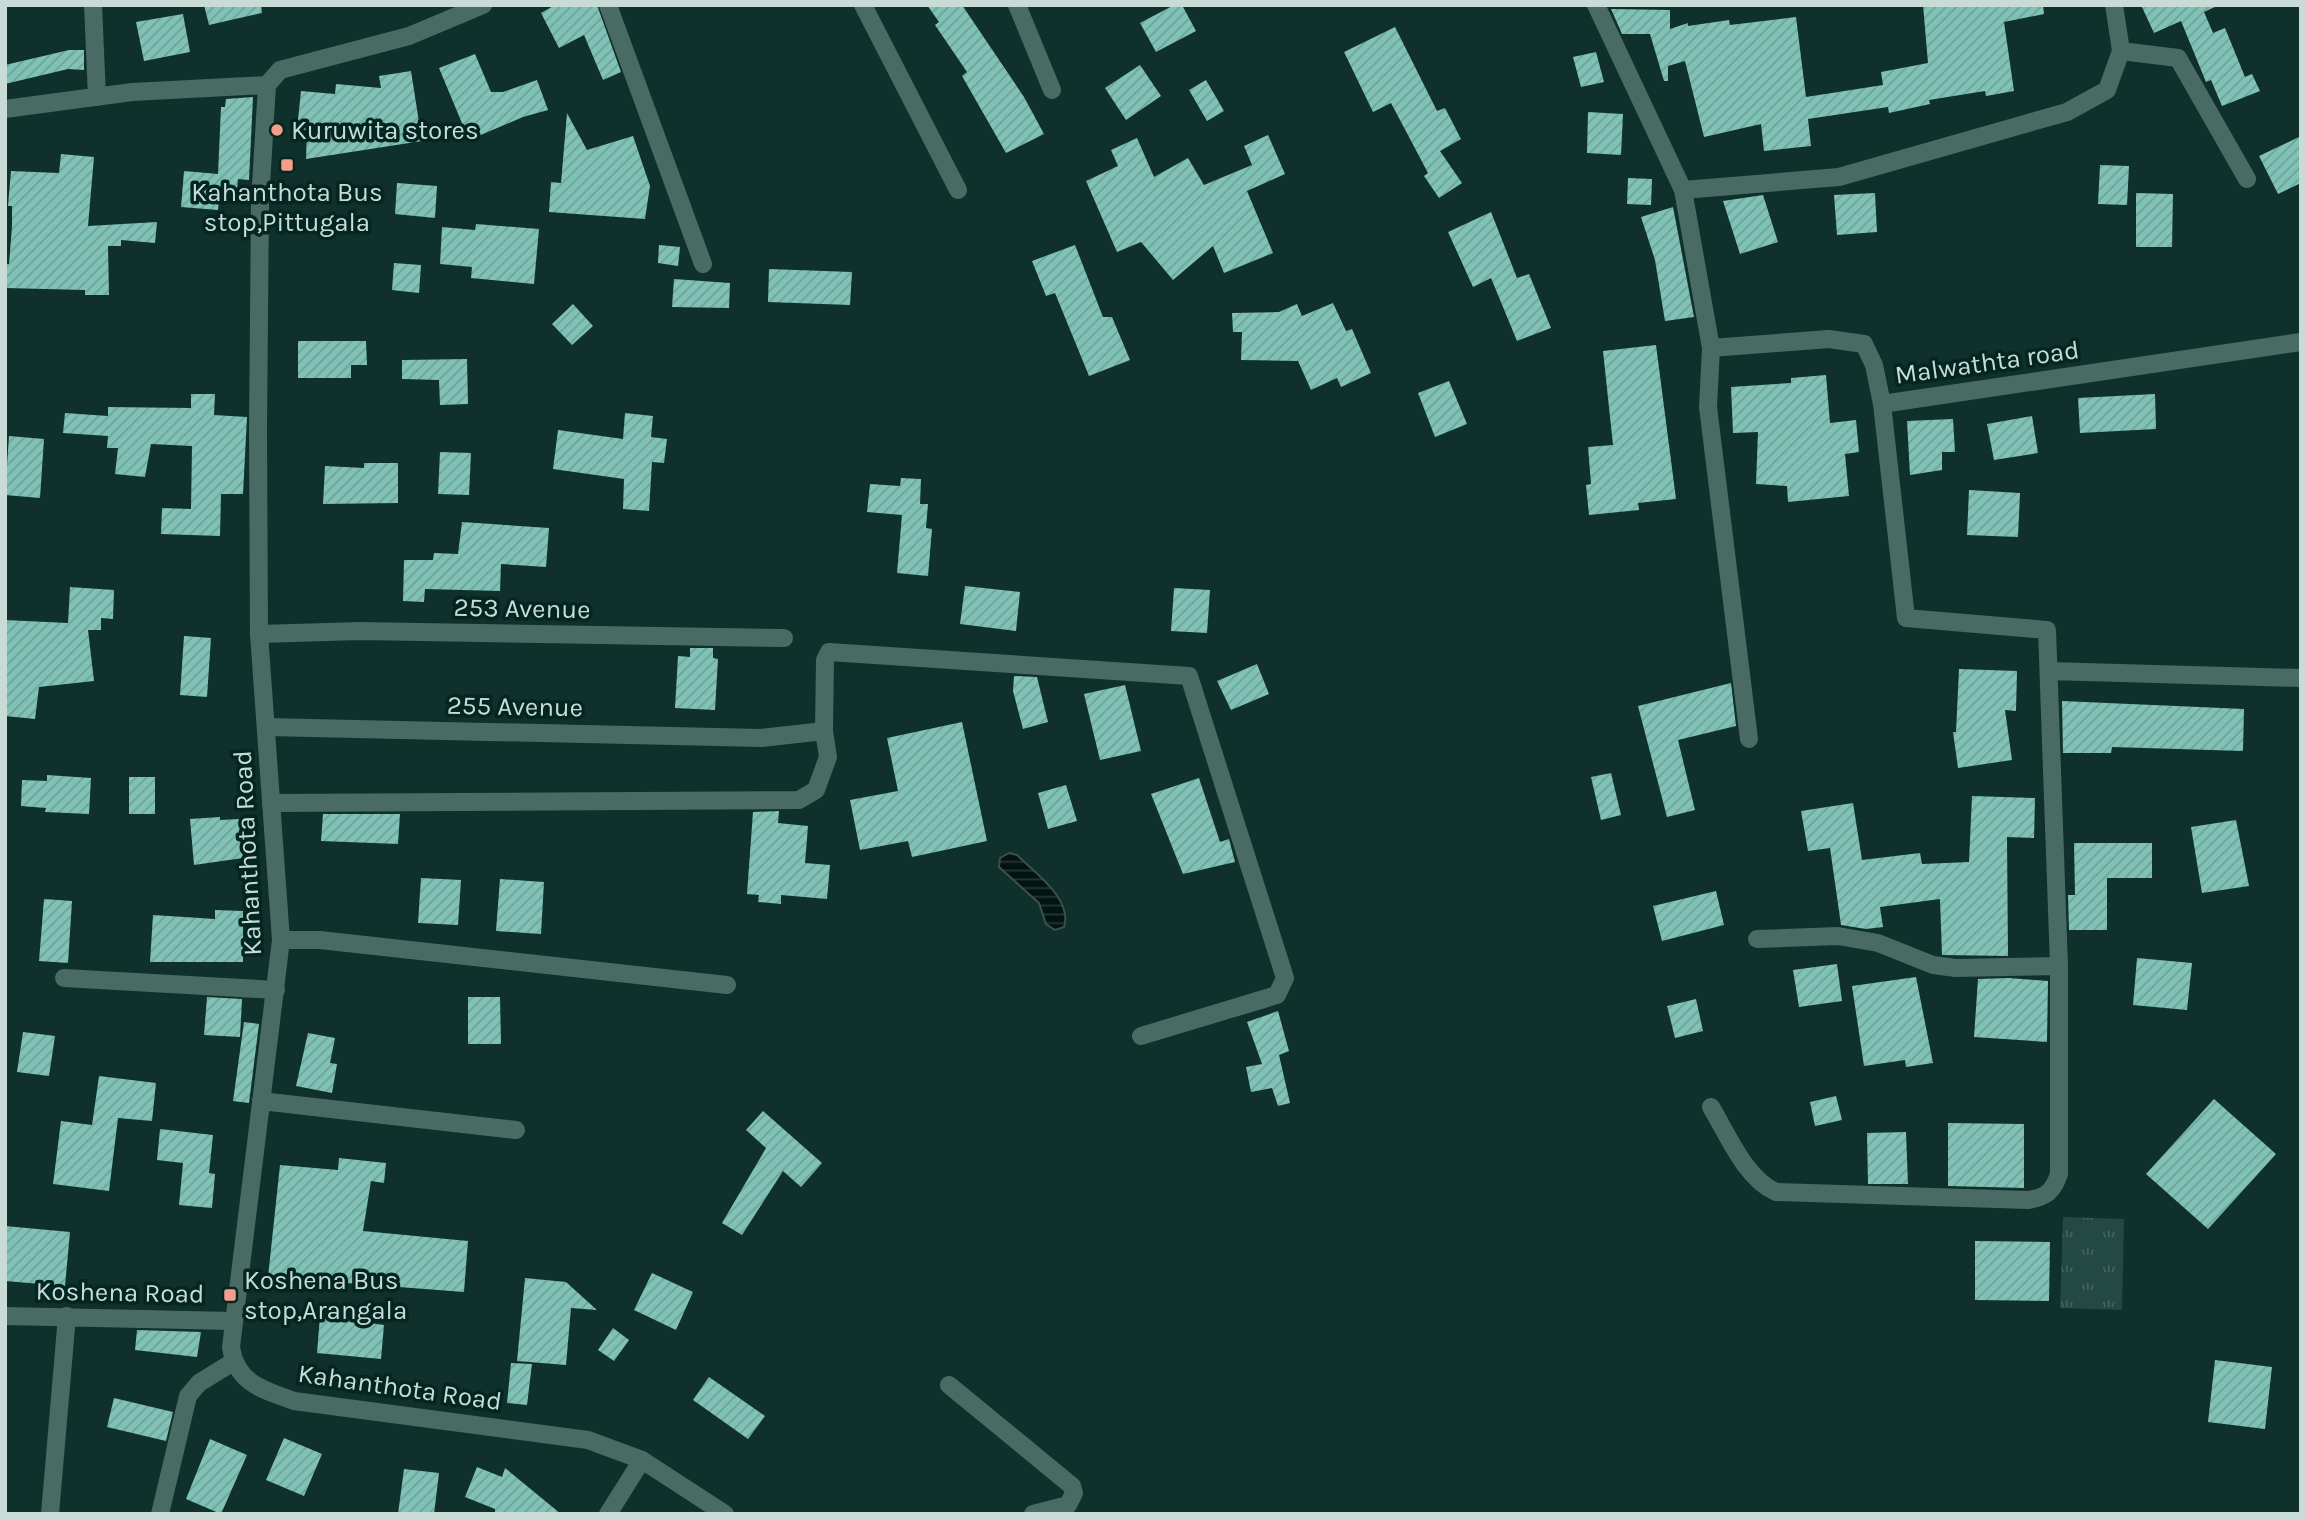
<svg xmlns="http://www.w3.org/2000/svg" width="2306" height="1519" viewBox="0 0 2306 1519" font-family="Karla,sans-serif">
  <defs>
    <pattern id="grass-tufts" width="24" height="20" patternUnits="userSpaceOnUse" patternTransform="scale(1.75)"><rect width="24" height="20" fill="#244842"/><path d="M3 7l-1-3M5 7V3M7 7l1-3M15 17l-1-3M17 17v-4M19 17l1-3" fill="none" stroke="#42625d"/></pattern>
    <pattern id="water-rules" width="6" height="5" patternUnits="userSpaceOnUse" patternTransform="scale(1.75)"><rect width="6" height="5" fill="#021411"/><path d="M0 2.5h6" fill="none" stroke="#263633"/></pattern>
    <pattern id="building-hatch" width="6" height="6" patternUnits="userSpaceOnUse" patternTransform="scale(1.75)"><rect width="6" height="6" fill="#80c2b6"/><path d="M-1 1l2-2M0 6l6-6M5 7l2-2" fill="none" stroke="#6fa298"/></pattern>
  </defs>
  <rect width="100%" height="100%" fill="#0f302b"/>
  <path fill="url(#grass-tufts)" d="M 2063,1217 L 2124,1219 L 2122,1310 L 2060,1308 Z"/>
  <path fill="url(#water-rules)" stroke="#3e504c" stroke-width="2" d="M 1009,853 L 1017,855 C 1034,872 1073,899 1064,927 L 1055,930 L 1046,924 L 1039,903 L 999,867 L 1000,858 Z"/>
  <path fill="url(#building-hatch)" d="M 204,5 L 261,5 L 262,13 L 209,25 Z
    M 555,5 L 597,5 L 621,72 L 603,80 L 584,35 L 559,48 L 541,13 Z
    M 927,5 L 962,5 L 1024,97 L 1044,134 L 1006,153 L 962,76 L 967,72 L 935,25 L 939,22 Z
    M 1174,5 L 1182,5 L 1196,31 L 1156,52 L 1140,23 Z
    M 1923,5 L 2043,5 L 2044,14 L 2004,22 L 2014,91 L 1986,96 L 1985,91 L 1929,100 L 1930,104 L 1889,113 L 1888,107 L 1808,119 L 1811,146 L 1764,151 L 1761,124 L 1704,137 L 1685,61 L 1668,66 L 1668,81 L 1664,81 L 1650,34 L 1622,34 L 1611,9 L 1670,10 L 1670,29 L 1688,23 L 1688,26 L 1729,20 L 1730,25 L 1796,17 L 1806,97 L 1883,85 L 1881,72 L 1928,63 Z
    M 2141,5 L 2219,5 L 2204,12 L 2213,33 L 2225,28 L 2245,77 L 2252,74 L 2260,91 L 2222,106 L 2211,80 L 2206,82 L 2181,21 L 2154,33 Z
    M 183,14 L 190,52 L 144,61 L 136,22 Z
    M 1395,27 L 1437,111 L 1445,108 L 1461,139 L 1440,151 L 1462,183 L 1439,198 L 1424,176 L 1428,173 L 1391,103 L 1373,112 L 1344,52 Z
    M 69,50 L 84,50 L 84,70 L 68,69 L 5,84 L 5,65 Z
    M 1596,52 L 1604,82 L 1581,87 L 1573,57 Z
    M 475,54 L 491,92 L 503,92 L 537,80 L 548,110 L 523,117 L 469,140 L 439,68 Z
    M 1140,65 L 1161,96 L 1126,120 L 1105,88 Z
    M 411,71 L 422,141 L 306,159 L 307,130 L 297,129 L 301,91 L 335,94 L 336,84 L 381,88 L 379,76 Z
    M 1206,80 L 1224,111 L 1207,121 L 1189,90 Z
    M 253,97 L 249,180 L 238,179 L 236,202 L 219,200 L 218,210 L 181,207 L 184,171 L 218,174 L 221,107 L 225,107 L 226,99 Z
    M 1588,112 L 1623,114 L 1621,155 L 1587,153 Z
    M 567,113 L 587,150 L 633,136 L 650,186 L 645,219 L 549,212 L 551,182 L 561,183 Z
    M 1268,135 L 1285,174 L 1247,191 L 1273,253 L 1224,273 L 1213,246 L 1173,280 L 1141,242 L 1117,252 L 1086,181 L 1118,166 L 1111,150 L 1137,138 L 1154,177 L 1188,158 L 1204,185 L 1252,165 L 1244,146 Z
    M 2301,136 L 2301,183 L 2278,194 L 2259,156 Z
    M 61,154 L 94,157 L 88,226 L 157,222 L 155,243 L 121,240 L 121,246 L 108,246 L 109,295 L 85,295 L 85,290 L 5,288 L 5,264 L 9,264 L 12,226 L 12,206 L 8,206 L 11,171 L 59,173 Z
    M 2100,165 L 2129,166 L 2127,205 L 2098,204 Z
    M 1628,178 L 1652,179 L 1651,205 L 1627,204 Z
    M 397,183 L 437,186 L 435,218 L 395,214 Z
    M 1875,193 L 1877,232 L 1837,235 L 1834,195 Z
    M 2136,193 L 2173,194 L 2172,247 L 2136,247 Z
    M 1763,195 L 1778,242 L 1740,254 L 1723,201 Z
    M 1673,207 L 1694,317 L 1665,321 L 1655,260 L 1641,217 Z
    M 1491,212 L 1517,278 L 1529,274 L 1551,328 L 1517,341 L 1491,278 L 1473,287 L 1448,232 Z
    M 476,224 L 539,229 L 534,284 L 471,278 L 472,267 L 440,264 L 442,227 L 475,230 Z
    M 659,245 L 680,247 L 678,266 L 658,263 Z
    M 1075,245 L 1103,317 L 1112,317 L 1130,360 L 1089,376 L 1055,293 L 1046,296 L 1032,261 Z
    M 394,263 L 421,265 L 419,293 L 392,290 Z
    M 769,269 L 852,272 L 850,305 L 768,302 Z
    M 674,279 L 730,283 L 729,308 L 672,307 Z
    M 1333,303 L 1346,331 L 1352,329 L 1371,373 L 1341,387 L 1337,378 L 1311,390 L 1298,361 L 1241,360 L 1242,332 L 1233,332 L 1232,313 L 1279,312 L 1297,304 L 1302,316 Z
    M 573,304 L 593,326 L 572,345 L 552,324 Z
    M 298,341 L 366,341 L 367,365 L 351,365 L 351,378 L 298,378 Z
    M 1656,345 L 1676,499 L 1638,503 L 1639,510 L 1589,515 L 1586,485 L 1591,484 L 1588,447 L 1613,445 L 1603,351 Z
    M 467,359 L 468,404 L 440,405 L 439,380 L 402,379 L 402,360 Z
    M 1826,375 L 1830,423 L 1856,420 L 1859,452 L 1845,454 L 1849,496 L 1788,502 L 1787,486 L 1756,484 L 1758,432 L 1733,433 L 1731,387 L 1791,383 L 1791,378 Z
    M 1449,381 L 1467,424 L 1435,437 L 1418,393 Z
    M 191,394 L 215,394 L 214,415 L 247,417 L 243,494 L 221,494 L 220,536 L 161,534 L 162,508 L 191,509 L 192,446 L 151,444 L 145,477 L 115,474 L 118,448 L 107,448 L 108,436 L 63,433 L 65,413 L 108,416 L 108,407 L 191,408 Z
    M 2155,394 L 2156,429 L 2080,433 L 2078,398 Z
    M 625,413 L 653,416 L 651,437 L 667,439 L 664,463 L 652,462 L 649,511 L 623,509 L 624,479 L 553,469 L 558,430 L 623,439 Z
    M 2032,416 L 2038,453 L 1994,460 L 1987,424 Z
    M 1953,419 L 1955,452 L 1942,452 L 1942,470 L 1910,475 L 1907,421 Z
    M 9,436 L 44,439 L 40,498 L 5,495 Z
    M 440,452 L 471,453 L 469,495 L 438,494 Z
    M 364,463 L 398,463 L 398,503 L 323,504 L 325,466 L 364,468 Z
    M 901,478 L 921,479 L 920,504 L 928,504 L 926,528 L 932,529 L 928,576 L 897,573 L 902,515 L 867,512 L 870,484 L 900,486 Z
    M 1969,490 L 2020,493 L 2018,537 L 1967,535 Z
    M 462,522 L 549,528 L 546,567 L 501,564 L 500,591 L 425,589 L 424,602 L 403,601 L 404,560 L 433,560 L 434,553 L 458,554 Z
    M 965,586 L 1020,592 L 1016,631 L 960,624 Z
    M 70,587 L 114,590 L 113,619 L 101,618 L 101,630 L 88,630 L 94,681 L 39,687 L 35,719 L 5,716 L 5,620 L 68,623 Z
    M 1174,588 L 1210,590 L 1207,633 L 1171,631 Z
    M 184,636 L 211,638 L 207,697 L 180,695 Z
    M 690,648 L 713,648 L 713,658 L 718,659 L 715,710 L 675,708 L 678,656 L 690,657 Z
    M 1257,664 L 1269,694 L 1231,710 L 1217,681 Z
    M 1959,669 L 2017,671 L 2016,711 L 2005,710 L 2012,760 L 1958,768 L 1953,732 L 1956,732 Z
    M 1014,676 L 1037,677 L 1048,722 L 1023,729 L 1013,691 Z
    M 1731,683 L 1736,726 L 1678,740 L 1695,810 L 1667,817 L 1638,706 Z
    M 1125,685 L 1141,751 L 1100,760 L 1084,694 Z
    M 2062,701 L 2244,709 L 2243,751 L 2112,747 L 2111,753 L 2063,753 Z
    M 962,722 L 987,841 L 912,857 L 908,841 L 860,850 L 850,800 L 898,791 L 887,738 Z
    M 1611,773 L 1621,815 L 1601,820 L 1591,777 Z
    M 47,775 L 91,778 L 89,814 L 45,812 L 46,808 L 21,806 L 22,780 L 47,781 Z
    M 129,777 L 155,777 L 155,814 L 129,814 Z
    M 1199,778 L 1220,842 L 1229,839 L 1235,862 L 1183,874 L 1151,794 Z
    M 1066,785 L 1077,821 L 1048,829 L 1038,793 Z
    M 1972,796 L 2035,798 L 2034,838 L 2007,837 L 2008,956 L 1942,955 L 1940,899 L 1880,907 L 1883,927 L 1866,929 L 1841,925 L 1830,848 L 1808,851 L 1801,811 L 1853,803 L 1862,860 L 1920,853 L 1922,864 L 1969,862 Z
    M 779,811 L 778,823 L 808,826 L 805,863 L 830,865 L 827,899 L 781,895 L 781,904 L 758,902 L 759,895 L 747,894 L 753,812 Z
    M 323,814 L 400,814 L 398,844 L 321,841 Z
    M 220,817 L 220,820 L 240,819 L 243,858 L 194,865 L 190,819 Z
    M 2236,820 L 2249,886 L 2202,893 L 2191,827 Z
    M 2074,843 L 2152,843 L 2152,878 L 2107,878 L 2107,930 L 2069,930 L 2068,895 L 2075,895 Z
    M 421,878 L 461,880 L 458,925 L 418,923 Z
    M 500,879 L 544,882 L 541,934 L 496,931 Z
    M 1716,891 L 1724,925 L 1662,941 L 1653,906 Z
    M 44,899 L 72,901 L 68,963 L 39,961 Z
    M 215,910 L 243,911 L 243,962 L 150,962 L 153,915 L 215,919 Z
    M 2137,958 L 2192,963 L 2187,1010 L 2133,1005 Z
    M 1837,964 L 1842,1001 L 1799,1007 L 1793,970 Z
    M 1916,977 L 1933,1063 L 1906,1067 L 1905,1060 L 1864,1066 L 1852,986 Z
    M 2009,978 L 2048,981 L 2047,1042 L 1974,1037 L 1978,979 Z
    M 207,997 L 242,999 L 240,1037 L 204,1035 Z
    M 468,997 L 500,997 L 501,1044 L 468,1044 Z
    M 1696,999 L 1703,1031 L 1675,1038 L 1667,1006 Z
    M 1278,1011 L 1289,1051 L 1279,1055 L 1290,1103 L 1278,1106 L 1272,1088 L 1251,1092 L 1246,1067 L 1262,1064 L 1247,1022 Z
    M 244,1022 L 259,1024 L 249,1103 L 233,1101 Z
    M 23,1032 L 55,1036 L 49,1076 L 17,1072 Z
    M 308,1033 L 335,1038 L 330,1063 L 337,1064 L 332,1093 L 296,1086 Z
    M 99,1076 L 156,1083 L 152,1121 L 118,1118 L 109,1191 L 53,1184 L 61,1121 L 92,1125 Z
    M 1836,1096 L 1842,1120 L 1815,1126 L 1810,1102 Z
    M 2214,1099 L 2276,1154 L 2208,1229 L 2146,1174 Z
    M 763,1111 L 822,1163 L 801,1187 L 783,1171 L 742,1235 L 722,1223 L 766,1148 L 746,1130 Z
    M 1948,1123 L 2024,1124 L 2024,1188 L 1948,1186 Z
    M 160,1129 L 213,1135 L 209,1173 L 215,1174 L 212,1208 L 179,1205 L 183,1163 L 157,1160 Z
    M 1906,1132 L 1908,1184 L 1868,1184 L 1867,1133 Z
    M 339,1158 L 386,1163 L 384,1183 L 371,1181 L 363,1231 L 468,1241 L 464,1292 L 268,1277 L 280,1165 L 338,1170 Z
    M 5,1226 L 70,1232 L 65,1286 L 5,1281 Z
    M 1975,1241 L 2050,1242 L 2049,1301 L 1975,1300 Z
    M 652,1273 L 693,1292 L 676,1330 L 634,1310 Z
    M 525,1278 L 566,1282 L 597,1310 L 571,1308 L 566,1365 L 517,1361 Z
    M 320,1316 L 384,1325 L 381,1359 L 317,1353 Z
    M 613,1328 L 629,1340 L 614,1361 L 598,1350 Z
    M 137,1330 L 201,1332 L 197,1357 L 135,1350 Z
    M 2215,1360 L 2272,1367 L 2265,1429 L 2208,1422 Z
    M 511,1363 L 532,1364 L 527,1405 L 507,1403 Z
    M 709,1377 L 765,1416 L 748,1439 L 693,1400 Z
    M 114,1398 L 173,1412 L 166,1441 L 107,1427 Z
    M 284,1438 L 322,1454 L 304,1496 L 266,1480 Z
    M 210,1439 L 247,1455 L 221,1514 L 186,1499 Z
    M 477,1467 L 502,1477 L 505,1468 L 561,1514 L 495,1514 L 495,1509 L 465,1497 Z
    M 404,1469 L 439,1473 L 434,1514 L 398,1514 Z"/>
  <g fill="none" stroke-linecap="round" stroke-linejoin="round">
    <path stroke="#496b64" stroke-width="18" d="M 93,5 L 97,97
      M 608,5 L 703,264
      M 863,5 L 958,190
      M 1017,5 L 1052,90
      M 1596,5 L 1683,190 L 1711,348 L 1829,339 L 1864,344 L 1874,365 L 1882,404 L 2301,342
      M 2121,51 L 2178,58 L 2247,179
      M 1683,190 L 1839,177 L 2067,112 L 2107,90 L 2121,51 L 2114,5
      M 1711,348 L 1708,407 L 1749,739
      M 259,634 L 360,631 L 784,638
      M 2049,671 L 2301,678
      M 267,727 L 761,738 L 824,731 L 825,660 L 829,652 L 1189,676 L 1285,978 L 1277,995 L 1141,1036
      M 271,803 L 799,800 L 816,790 L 828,757 L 824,731
      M 1757,939 L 1838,936 L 1878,943 L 1933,965 L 1956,968 L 2059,966
      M 281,940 L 320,940 L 727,985
      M 64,978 L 276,990
      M 261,1101 L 516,1130
      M 1711,1107 C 1728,1135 1745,1178 1776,1192 L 2028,1200 C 2046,1197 2053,1192 2059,1174 L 2059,966 L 2047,630 L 1906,618 L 1882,404
      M 5,1316 L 233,1321
      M 949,1385 L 1072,1486 L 1074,1493 L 1068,1505 L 1033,1514
      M 50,1514 L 67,1316
      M 160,1514 L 188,1396 L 199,1383 L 233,1362
      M 608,1514 L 642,1460"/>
    <path stroke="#496b64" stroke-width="18" d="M 483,5 L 409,36 L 280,70 L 267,85 L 260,202 L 258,430 L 259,634 L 281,940 L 231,1347 C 236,1383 263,1390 294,1401 L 588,1440 L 642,1460 L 725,1514
      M 5,109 L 132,92 L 267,85"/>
  </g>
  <g fill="#f49d8c" stroke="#042621" stroke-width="2.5">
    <circle cx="277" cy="130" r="7"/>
    <rect x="280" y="158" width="14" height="14" rx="3.5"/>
    <rect x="223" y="1288" width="14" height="14" rx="3.5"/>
  </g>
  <g text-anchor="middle" stroke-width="7" stroke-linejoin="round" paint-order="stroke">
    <g font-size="26" fill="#c9dbd7" stroke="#042621" text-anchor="start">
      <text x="291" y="139">Kuruwita stores</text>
      <text x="287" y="201" text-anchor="middle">Kahanthota Bus<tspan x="287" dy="30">stop,Pittugala</tspan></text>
      <text x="244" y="1289">Koshena Bus<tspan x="244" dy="30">stop,Arangala</tspan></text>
    </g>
    <g font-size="26" fill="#c9dbd7" stroke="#042621">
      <text transform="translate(1987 362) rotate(-8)" y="9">Malwathta road</text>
      <text transform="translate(522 608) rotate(1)" y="9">253 Avenue</text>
      <text transform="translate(515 706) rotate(1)" y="9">255 Avenue</text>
      <text transform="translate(247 853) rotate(-93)" y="9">Kahanthota Road</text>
      <text transform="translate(120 1292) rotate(1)" y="9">Koshena Road</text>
      <text transform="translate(400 1387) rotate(8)" y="9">Kahanthota Road</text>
    </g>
  </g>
  <rect width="2306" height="1519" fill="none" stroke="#c9dbd7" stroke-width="14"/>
</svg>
